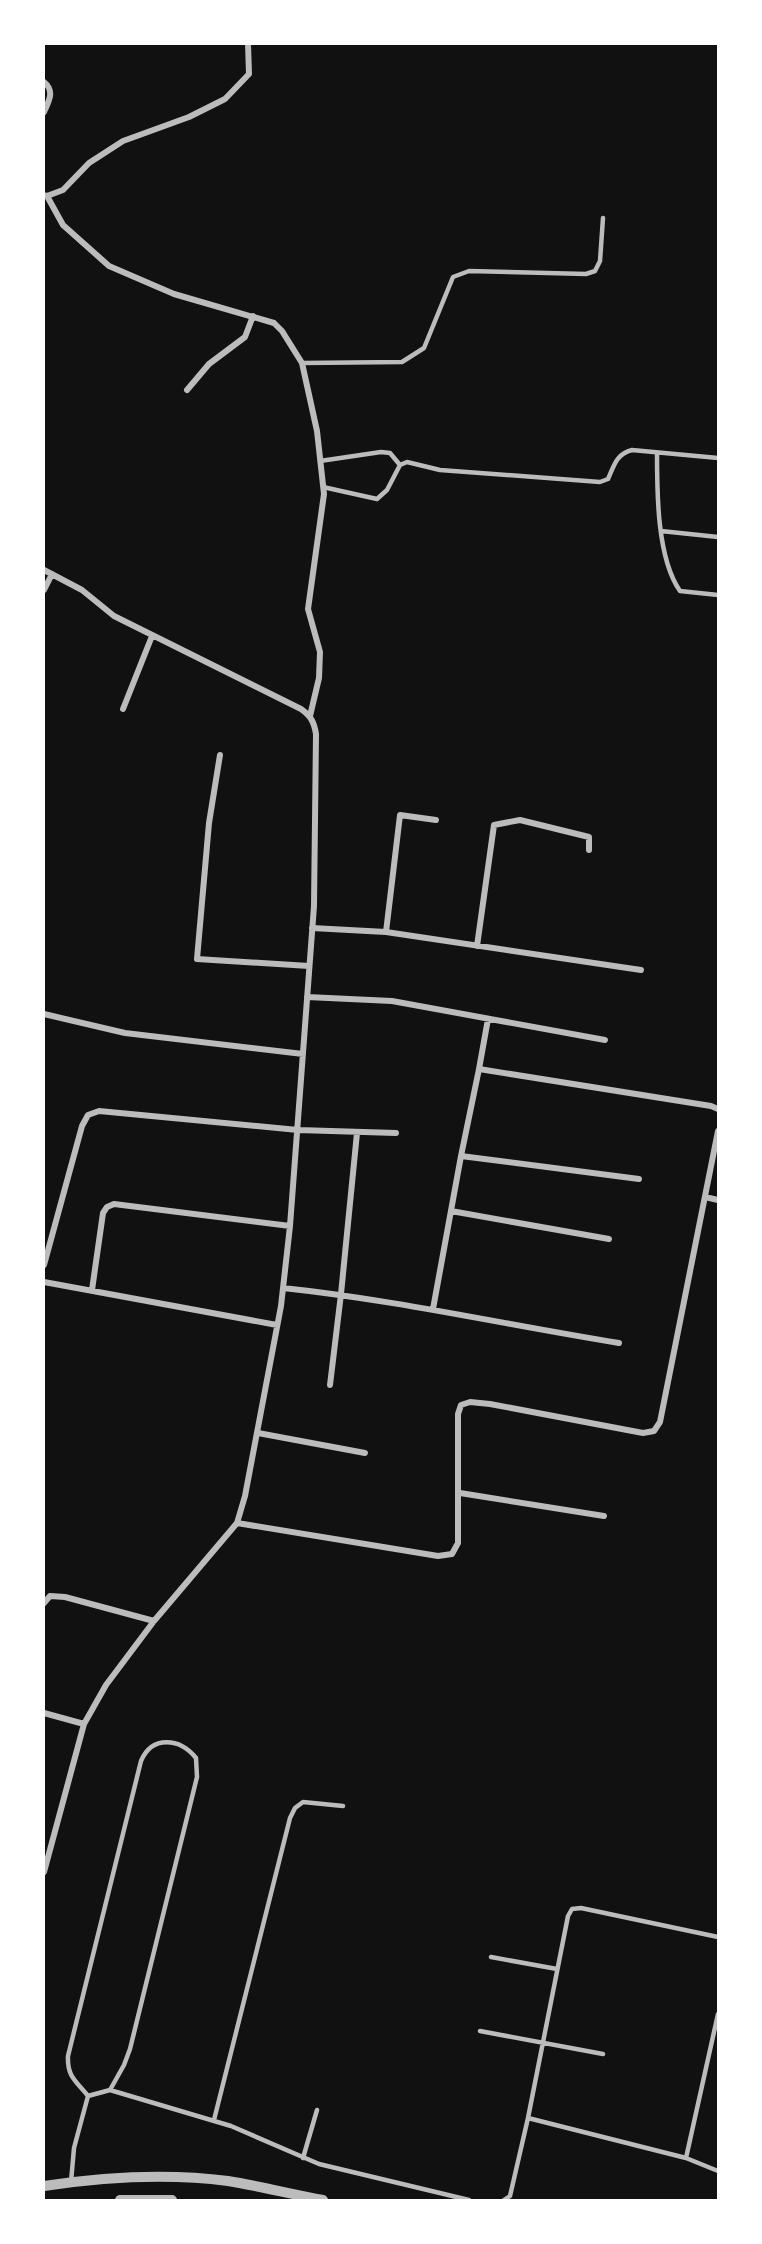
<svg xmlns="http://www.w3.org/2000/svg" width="762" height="2244" viewBox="0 0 762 2244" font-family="Jost,sans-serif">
  <rect width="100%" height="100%" fill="#111"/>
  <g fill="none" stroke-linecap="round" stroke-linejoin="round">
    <path stroke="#bcbcbc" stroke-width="4.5" d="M 302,363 L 402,362 L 424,348 L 453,277 L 469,271 L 586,274 L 595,271 L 600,261 L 603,218
      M 657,453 C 657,493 657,558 680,591 L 718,595
      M 320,461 L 381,452 L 390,453 L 400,465
      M 323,487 L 377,499 L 387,490 L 400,465 L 407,462 L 440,470 L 600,482 L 608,479 C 614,466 616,454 632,450 L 718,458
      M 661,531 L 718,537
      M 491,1957 L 557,1969
      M 480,2031 L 603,2054
      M 110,2090 L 231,2126 L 319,2164 L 469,2200
      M 528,2118 L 686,2158 L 718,2171
      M 214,2120 L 290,1818 L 295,1808 L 303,1802 L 343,1806
      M 303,2158 L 317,2110
      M 686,2158 L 718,2014
      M 71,2182 L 74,2148 L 88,2096 L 110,2090 L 124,2065 L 130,2049 L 197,1777 L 196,1758 C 180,1738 152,1735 141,1761 L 68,2056 C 67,2077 76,2081 88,2096
      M 504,2200 L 510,2196 L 528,2118 L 568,1916 L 572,1909 L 581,1908 L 718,1937"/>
    <path stroke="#bcbcbc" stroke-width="6" d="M 44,82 C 55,91 49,101 44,112
      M 44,195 L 47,196 L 63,190 L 89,163 L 123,141 L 189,117 L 225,99 L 249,74 L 248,44
      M 47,196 L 63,225 L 109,266 L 174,294 L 274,323 L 282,331 L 302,363 L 317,431 L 324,494 L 308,609 L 320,652 L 319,678 L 310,716
      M 187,390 L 209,364 L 245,337 L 253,316
      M 44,570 L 82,590 L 114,616 L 301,709 C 311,716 314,722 316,734 L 314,906 L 290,1226 L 281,1306 L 245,1496 L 237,1523 L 154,1621 L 106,1685 L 84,1724 L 44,1872
      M 44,590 L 52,574
      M 123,709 L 152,636
      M 220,755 L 209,823 L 197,959 L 309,966
      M 312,928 L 386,932 L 641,970
      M 386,932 L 400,815 L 436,820
      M 477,946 L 494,825 L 520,820 L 589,837 L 589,850
      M 307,997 L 392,1001 L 605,1040
      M 44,1014 L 125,1033 L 303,1054
      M 479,1069 L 488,1019
      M 461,1156 L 479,1069 L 711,1106 L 718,1109
      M 705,1197 L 718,1200
      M 451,1211 L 609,1239
      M 44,1265 L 82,1126 L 88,1115 L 99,1111 L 298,1130 L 396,1133
      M 44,1282 L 277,1325
      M 283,1288 C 396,1300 507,1325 619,1343
      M 92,1290 L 103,1213 L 107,1207 L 114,1204 L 290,1226
      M 433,1309 L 461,1156 L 639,1179
      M 330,1385 L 341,1294 L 357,1133
      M 258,1433 L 365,1453
      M 460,1493 L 604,1516
      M 237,1523 L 438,1556 L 452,1554 L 458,1543 L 458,1414 L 461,1405 L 470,1402 L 490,1404 L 643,1433 L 654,1431 L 660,1422 L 718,1131
      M 44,1603 L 50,1596 L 65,1597 L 154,1621
      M 44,1713 L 84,1724"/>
    <path stroke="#bcbcbc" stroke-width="10" d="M 44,2186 C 104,2177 166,2173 228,2181 C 259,2186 291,2194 323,2200
      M 120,2200 L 172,2200"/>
  </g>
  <rect width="762" height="2244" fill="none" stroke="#ffffff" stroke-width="90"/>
</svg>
